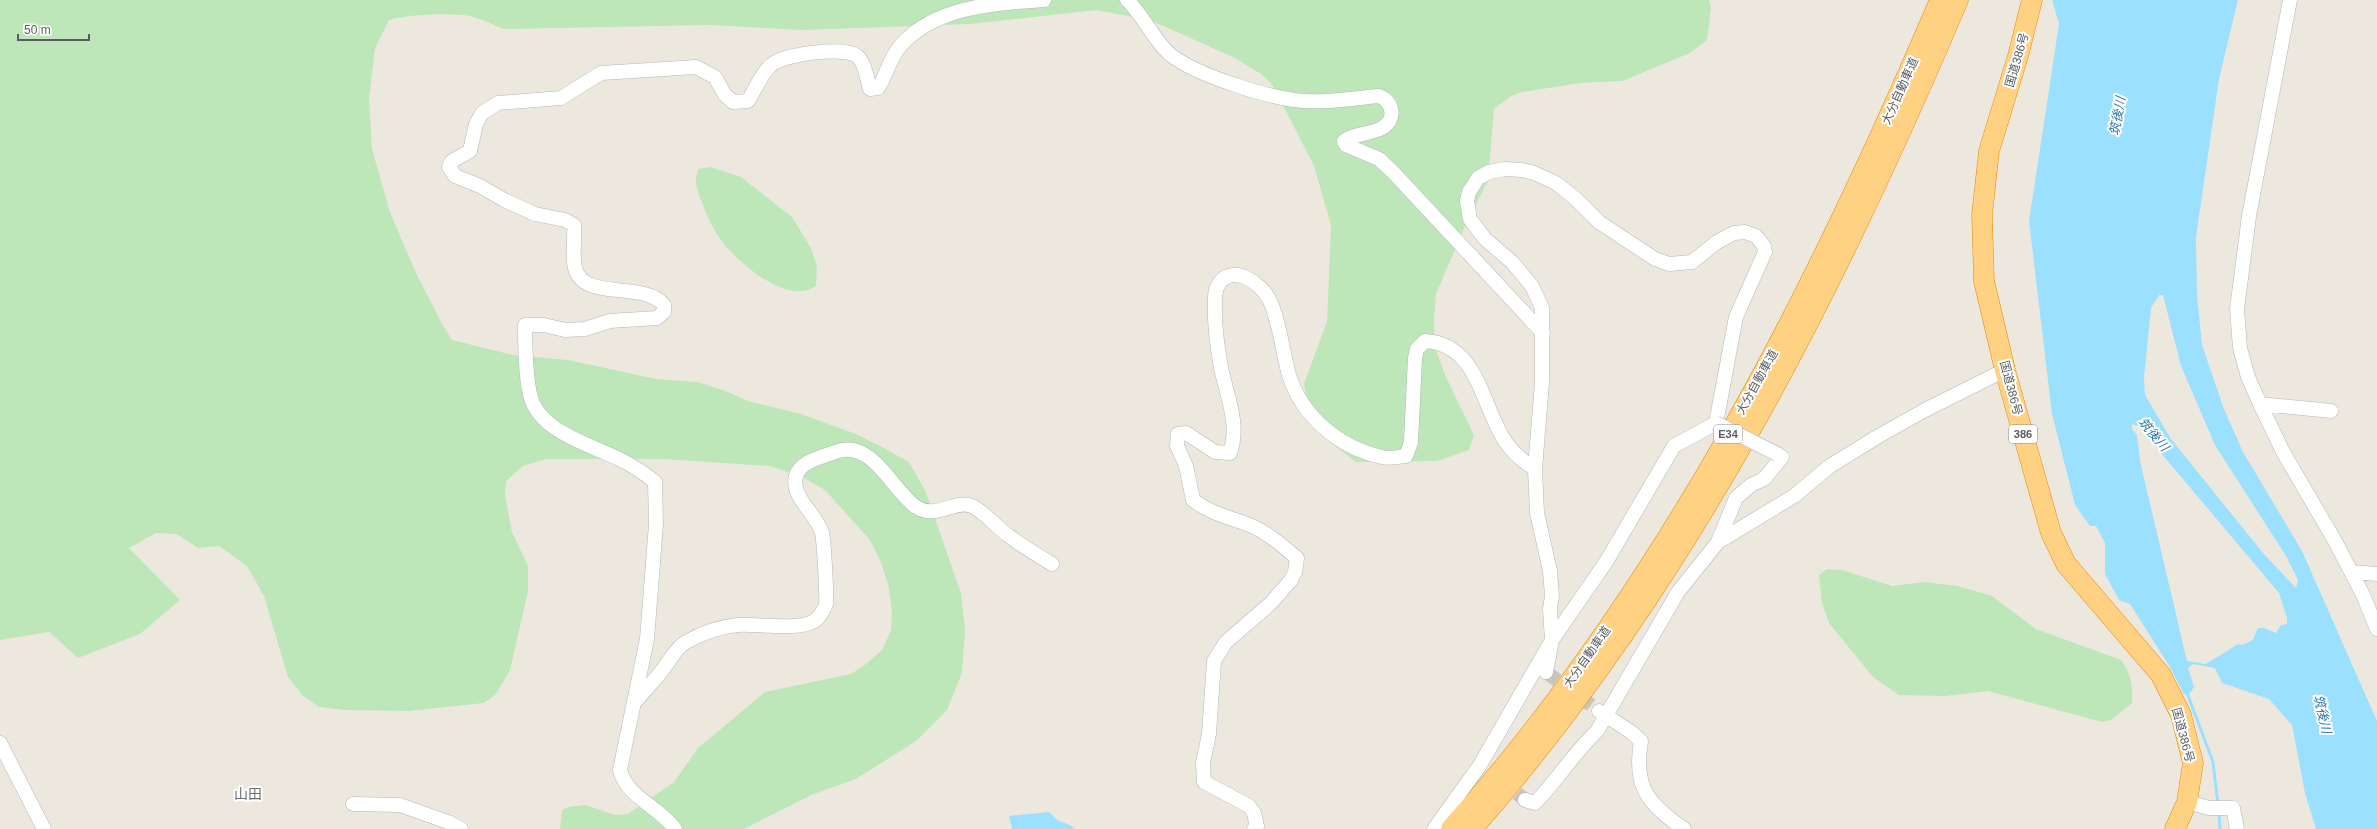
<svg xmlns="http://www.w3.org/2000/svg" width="2377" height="829" viewBox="0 0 2377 829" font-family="Arial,'Noto Sans JP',sans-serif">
  <rect width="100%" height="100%" fill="#ede8de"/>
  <path fill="#bde7b8" d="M 0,0 L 1709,0 L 1711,8 L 1707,40 L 1690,53 L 1622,81 L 1581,83 L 1522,92 L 1511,96 L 1494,109 L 1488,181 L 1466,224 L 1436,294 L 1434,321 L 1435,347 L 1445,375 L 1474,435 L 1469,450 L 1437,461 L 1356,462 L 1321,435 L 1308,411 L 1304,384 L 1327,321 L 1331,225 L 1314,166 L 1272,84 L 1261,74 L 1235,58 L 1150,20 L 1096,10 L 970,24 L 802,30 L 710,25 L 503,29 C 493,25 484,20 474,17 C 456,12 407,14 389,20 L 375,48 L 369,98 L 372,149 L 390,212 L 415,271 L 442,324 L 452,340 L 513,355 L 568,360 L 656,379 L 697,382 L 726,391 L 748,401 L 801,414 L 856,434 L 882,447 L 909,462 L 925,490 L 961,593 L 965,630 L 962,673 L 947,710 L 916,741 L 856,779 L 811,795 L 744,829 L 560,829 L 562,810 L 568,807 L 585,805 L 615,815 L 628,814 L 674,782 L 698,748 L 765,692 L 851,674 L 866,664 L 882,650 L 891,630 L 892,613 L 889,588 L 881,562 L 870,540 L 825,490 L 801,476 L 769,466 L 663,459 L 546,459 L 523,466 L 506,481 L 505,495 L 512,532 L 528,566 L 528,591 L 510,670 L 496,694 L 484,703 L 409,711 L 344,710 L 319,707 L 302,695 L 288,677 L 264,596 L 247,566 L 219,546 L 198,548 L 176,534 L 156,533 L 129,548 L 180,600 L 140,634 L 78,658 L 49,632 L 0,640 Z
    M 710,167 L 741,177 L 792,217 L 811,248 L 817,267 L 816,286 C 788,306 738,263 721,240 C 712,228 699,199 696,184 C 695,179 697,174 699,169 Z
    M 1827,569 L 1842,570 L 1892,586 L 1924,582 L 1958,586 L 1992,596 L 2036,629 L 2121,660 C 2131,674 2133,685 2132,703 L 2111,720 L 2102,722 L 1988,691 L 1946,696 L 1899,695 L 1873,677 L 1829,623 L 1822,603 L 1819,575 Z"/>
  <path fill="#9ce0ff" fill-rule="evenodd" d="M 2052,0 L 2238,0 L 2219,79 L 2196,237 L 2197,295 L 2202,345 L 2224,409 L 2243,452 L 2302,551 L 2377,721 L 2377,829 L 2316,829 L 2305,793 L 2292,725 L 2269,699 L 2222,683 L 2215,668 L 2193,664 L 2188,668 L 2194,687 L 2190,693 L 2184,694 L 2170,667 L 2130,604 L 2119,600 L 2105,574 L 2105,543 L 2096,526 L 2090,526 L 2075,505 L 2052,414 L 2029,221 L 2059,24 ZM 2159,295 L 2163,295 L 2181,366 L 2215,445 L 2286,556 L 2298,580 L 2296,588 L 2263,553 L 2171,439 L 2145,395 L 2144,378 L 2151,308 ZM 2132,424 L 2139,427 L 2279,593 L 2287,618 L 2287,624 L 2281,625 L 2276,633 L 2264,628 L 2258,628 L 2253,640 L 2242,645 L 2238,644 L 2206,664 L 2187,661 L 2140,461 L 2137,435 L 2132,429 Z
    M 1049,812 L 1057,820 L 1072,826 L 1074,829 L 1012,829 L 1009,816 Z"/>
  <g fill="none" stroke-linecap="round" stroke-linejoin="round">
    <path stroke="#9ce0ff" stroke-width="3" d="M 2186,690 L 2213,762 L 2218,805
      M 2219,813 L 2220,829"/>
    <path stroke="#c8c5bf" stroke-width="14" stroke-dasharray="14 7" stroke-linecap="butt" d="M 1546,672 L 1599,711
      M 1501,780 L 1525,800"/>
    <g stroke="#b2b7bb" stroke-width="15">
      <path id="minor" d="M 1127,0 C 1144,16 1156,44 1172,56 C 1199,76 1271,99 1304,101 C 1328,103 1355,98 1379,96 C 1393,102 1397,119 1382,128 C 1373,133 1359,134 1349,138 L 1344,141 L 1346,145 L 1379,159 L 1392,171 L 1543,333
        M 2290,0 L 2249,216 L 2237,309 L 2240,348 L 2248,377 L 2260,404 L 2283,452 L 2335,541 L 2363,595 L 2377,629
        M 2260,404 L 2331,411
        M 1718,542 L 1736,498 L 1751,485 L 1764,479 L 1782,457 L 1777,454
        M 2351,572 L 2377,574
        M 636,701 C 646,689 657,678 666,665 C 672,657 677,647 686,642 C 702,633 719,627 737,625 C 755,623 804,632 817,619 C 820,616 825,608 826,604 C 827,596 824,541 822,533 C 817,514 790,497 796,476 C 800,461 823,457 835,452 C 872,438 891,489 916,507 C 936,520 955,499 972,506 C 986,513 996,527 1009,536 C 1022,546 1037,555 1052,564
        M 1599,711 L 1631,732 L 1641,741 C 1633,787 1648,804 1684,829
        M 0,743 L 44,829
        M 1525,800 L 1535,803 C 1557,780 1574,753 1597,731 L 1678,592 L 1718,542 L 1794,496 L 1830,466 L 1877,437 L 1925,410 L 2005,370
        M 2187,802 L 2209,808 L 2233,808 L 2237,829
        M 353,804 L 400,805 L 448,822 L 461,829
        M 675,829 C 659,806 627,798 620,770 L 647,639 L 656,524 L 655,482 C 644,473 632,465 619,459 C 591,445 541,432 531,398 C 526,382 525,342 525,325 L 544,325 L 565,330 L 585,329 L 610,321 L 657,318 L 664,312 L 664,305 C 642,280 584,302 575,268 C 572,255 575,239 574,225 L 565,220 L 535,214 L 506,201 L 480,186 L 455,176 L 449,167 L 452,161 L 470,151 L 476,124 L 482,113 L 498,103 L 561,98 L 601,73 L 696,67 L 715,77 L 725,95 L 733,102 L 748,101 C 755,90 761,74 771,65 C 784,54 843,46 857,56 C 865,62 867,79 870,89 L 878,88 C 887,74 890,57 901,45 C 936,6 996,3 1044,0
        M 1254,829 L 1257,826 L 1254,813 L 1249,806 L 1204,782 L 1203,763 L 1209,734 L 1214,661 L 1226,642 L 1271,603 L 1291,580 L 1295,572 L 1297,558 C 1283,546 1269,534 1252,526 C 1232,518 1211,514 1193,500 L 1186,466 L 1177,446 L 1178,434 L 1186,433 L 1215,452 L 1230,453 C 1240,425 1227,396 1221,368 C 1218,350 1215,332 1215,314 C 1215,304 1213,291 1220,282 C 1235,264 1261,284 1269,299 C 1279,318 1283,354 1289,375 C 1302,417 1340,448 1382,457 C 1389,459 1399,457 1406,456 L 1411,442 L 1415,358 L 1417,349 L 1425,341 C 1477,344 1481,402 1503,438 C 1511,451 1522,461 1535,469
        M 1434,829 L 1480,765 L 1552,640 L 1606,562 L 1674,446 L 1716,423 L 1736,317 L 1765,252 L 1764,246 L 1756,236 L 1745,232 L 1734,233 L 1717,242 L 1692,262 L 1669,264 L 1655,259 L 1599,222 L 1576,199 L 1556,183 L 1534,173 L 1522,170 L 1505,169 L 1489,172 L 1478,178 L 1469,192 L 1467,201 L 1470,219 L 1485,239 L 1512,262 L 1532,286 L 1542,308 L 1542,382 L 1535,469 L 1537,513 L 1550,571 L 1552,596 L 1550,609 L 1552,640 L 1546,672"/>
    </g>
    <g stroke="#eb8600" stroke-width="21">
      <path id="highway" d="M 2032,0 L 2018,56 L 1989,151 L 1982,215 L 1984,281 L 2005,370 L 2051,533 L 2066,564 L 2161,675 L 2181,715 L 2193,763 L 2187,802 L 2175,829
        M 1451,829 C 1666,588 1814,296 1940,0
        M 1472,829 C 1685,587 1833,295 1958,0"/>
    </g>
    <use href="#minor" stroke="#fff" stroke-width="14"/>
    <use href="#highway" stroke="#ffd183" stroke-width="20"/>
    <g stroke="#b2b7bb" stroke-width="15" stroke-linecap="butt">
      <path id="minor-bridge" d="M 1716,423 L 1777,454"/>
    </g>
    <use href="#minor-bridge" stroke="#fff" stroke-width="14"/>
  </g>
  <g text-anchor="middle" stroke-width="4" stroke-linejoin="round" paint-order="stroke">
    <g fill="#fff" stroke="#8a8e91" stroke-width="1">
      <rect x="1714" y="425" width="28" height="18" rx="3"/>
      <rect x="2009" y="425" width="28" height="18" rx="3"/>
    </g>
    <g font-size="11" font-weight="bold" fill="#585d62">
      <text x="1728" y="438">E34</text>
      <text x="2023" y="438">386</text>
    </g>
    <g font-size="12" fill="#585d62" stroke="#fff">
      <text transform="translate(2017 60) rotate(-74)" y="4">国道386号</text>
      <text transform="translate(1900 91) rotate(-66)" y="4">大分自動車道</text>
      <text transform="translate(1757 382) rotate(-61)" y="4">大分自動車道</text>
      <text transform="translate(2011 388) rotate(75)" y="4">国道386号</text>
      <text transform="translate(1587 657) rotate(-55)" y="4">大分自動車道</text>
      <text transform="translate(2183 735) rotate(75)" y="4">国道386号</text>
    </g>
    <g font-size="13" font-style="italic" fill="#2e77a7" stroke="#fff">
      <text transform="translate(2117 116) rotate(-80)" y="5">筑後川</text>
      <text transform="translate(2154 434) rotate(49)" y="5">筑後川</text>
      <text transform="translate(2323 714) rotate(77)" y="5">筑後川</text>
    </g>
    <g font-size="14" fill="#696f74" stroke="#fff">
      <text x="248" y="799">山田</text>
    </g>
  </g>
  <path d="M18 34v6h71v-6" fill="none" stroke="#585d62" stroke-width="2"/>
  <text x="24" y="34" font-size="12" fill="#585d62" stroke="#ffffff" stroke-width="3" paint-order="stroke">50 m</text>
</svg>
